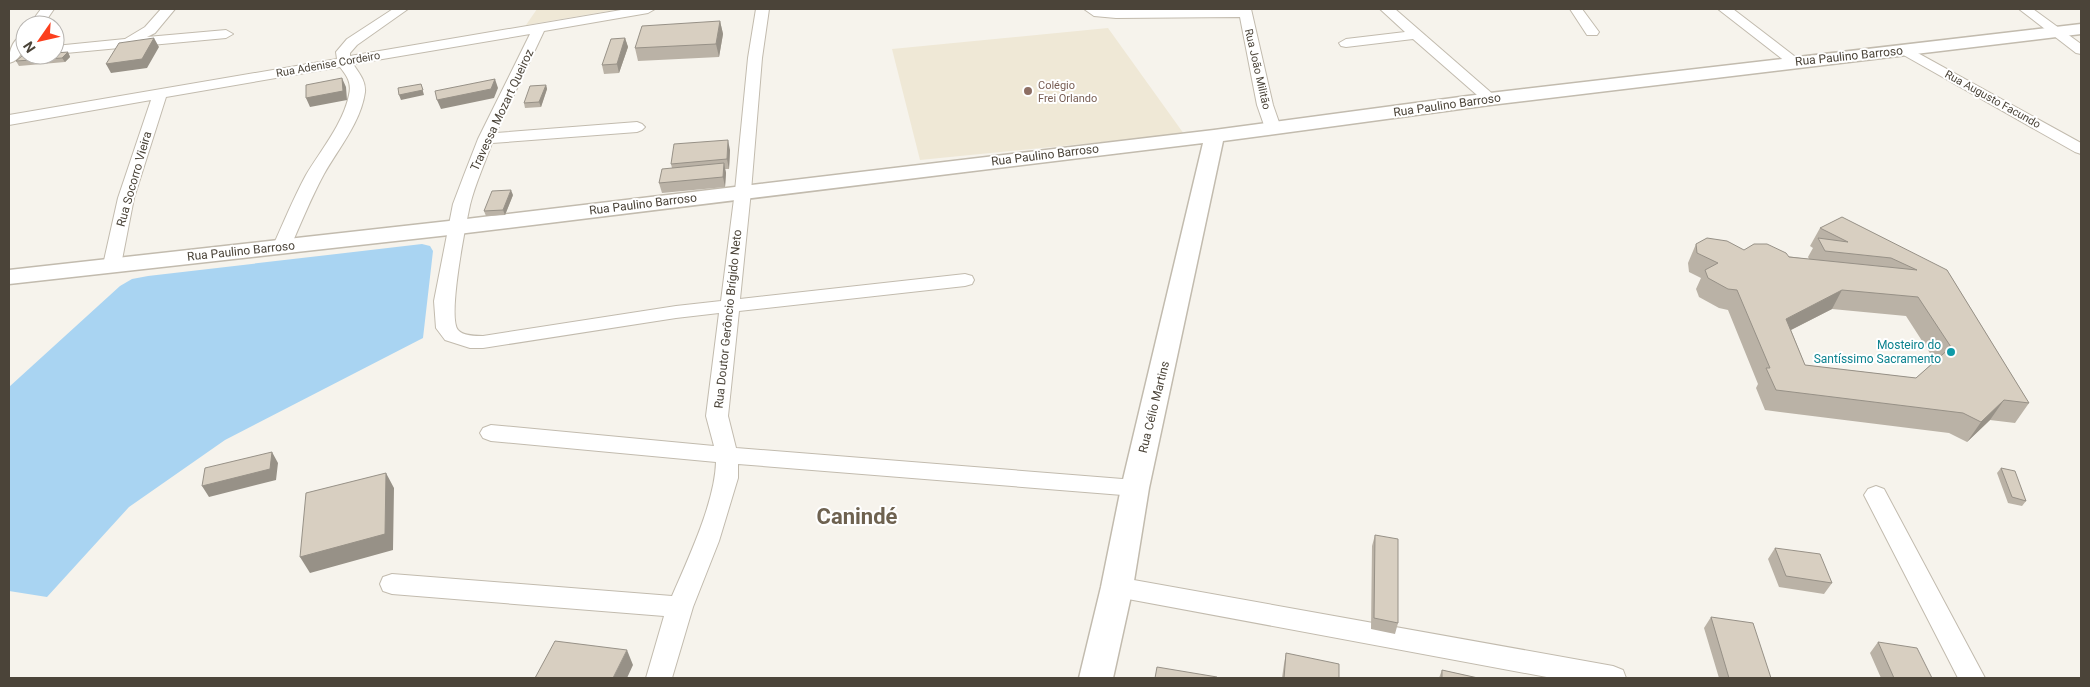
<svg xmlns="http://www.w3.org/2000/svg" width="2090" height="687" viewBox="0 0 2090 687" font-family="Roboto,sans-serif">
  <rect width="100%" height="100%" fill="#f6f3ec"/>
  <path fill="#efe8d6" d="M 537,9 L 620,9 L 526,25 Z
    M 1108,28 L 1184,134 L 920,160 L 892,49 Z"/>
  <path fill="#a9d4f2" d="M 422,244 L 430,246 L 433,251 L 423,338 L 225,440 L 129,507 L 47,597 L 9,591 L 9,387 L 120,286 L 132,279 L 148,276 Z"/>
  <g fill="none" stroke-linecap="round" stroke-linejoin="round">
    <g stroke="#c2bbae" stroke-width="2">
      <path id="minor" d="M 41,9 L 54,9 L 43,25 L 29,25 Z
        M 161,9 L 175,9 L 155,33 L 147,37 L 226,30 L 233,34 L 226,38 L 55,54 L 55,46 L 125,39 L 145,27 Z
        M 393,9 L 408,9 L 357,45 L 350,53 L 350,56 L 627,9 L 655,9 L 648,13 L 544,31 L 496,133 L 637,122 L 642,124 L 645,127 L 642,130 L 637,132 L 492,143 C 485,163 475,184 470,205 C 466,224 447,317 458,330 C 463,336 475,336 483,336 L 676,306 L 721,301 L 735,191 L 748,58 L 756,9 L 769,9 L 762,58 L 751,191 L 740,299 L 965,274 L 972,276 L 974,280 L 972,284 L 965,286 L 739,311 L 728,416 L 736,448 L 1135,480 L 1143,482 L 1146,488 L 1143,494 L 1135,496 L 738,464 L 738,478 L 719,541 L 693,607 L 672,678 L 646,678 L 664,616 L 392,594 L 383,591 L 380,584 L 383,577 L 392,574 L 672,596 C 688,559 715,502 716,462 L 491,441 L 483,438 L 480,433 L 483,428 L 491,425 L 714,446 L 706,416 L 719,313 L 676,318 L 483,348 L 470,348 L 445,340 L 436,328 L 434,301 L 453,204 L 464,175 L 478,139 L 530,34 L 353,64 C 359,73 366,81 365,92 C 361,122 338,149 324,174 C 311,198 301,223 290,248 L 287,252 L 281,253 L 275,252 L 272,248 C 283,224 293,199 306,175 C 321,150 343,124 349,95 C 352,83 347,76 340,67 L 166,97 L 134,198 L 121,265 L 118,269 L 112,271 L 106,269 L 103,265 L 118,198 L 151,100 L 9,125 L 9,115 L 337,59 L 336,52 L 347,39 Z
        M 1084,9 L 1251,9 L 1273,105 L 1281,128 L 1278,131 L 1268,131 L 1265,128 L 1257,105 L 1240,17 L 1116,18 L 1094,16 Z
        M 1380,9 L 1395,9 L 1495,96 L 1497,99 L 1495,102 L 1485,102 L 1413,39 L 1346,47 L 1341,46 L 1339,43 L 1346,39 L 1405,32 Z
        M 1570,9 L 1582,9 L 1599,32 L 1597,35 L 1587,35 Z
        M 1718,9 L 1733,9 L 1802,62 L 1800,65 L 1790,65 Z
        M 2019,9 L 2033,9 L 2081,44 L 2081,54 L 2076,53 Z
        M 25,35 C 25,46 22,60 9,63 C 9,52 12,38 25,35 Z
        M 1905,46 L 2081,143 L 2081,154 L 2075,152 L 1900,53 L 1898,50 Z
        M 1876,486 L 1884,489 L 1985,678 L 1958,678 L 1864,495 L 1868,489 Z
        M 1117,577 L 1613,666 L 1623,670 L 1626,678 L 1552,678 L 1117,597 L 1108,594 L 1104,587 L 1108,580 Z"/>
    </g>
    <g stroke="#c2bbae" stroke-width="3">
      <path id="tertiary" d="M 2081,24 L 2081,34 L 1490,105 L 1223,141 L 1149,488 L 1133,587 L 1113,678 L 1079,678 L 1101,587 L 1121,488 L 1203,143 L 458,234 L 9,284 L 9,270 L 458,220 L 1214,130 L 1490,93 Z"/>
    </g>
    <use href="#minor" fill="#fff" fill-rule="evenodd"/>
    <use href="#tertiary" fill="#fff" fill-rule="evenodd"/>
  </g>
  <path fill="#bab2a6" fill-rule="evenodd" d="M 720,21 L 723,34 L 719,57 L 638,61 L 635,48 Z
    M 625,38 L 628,47 L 619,73 L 604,74 L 602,65 Z
    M 68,52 L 70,57 L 65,62 L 19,66 L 16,61 Z
    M 546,85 L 547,89 L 541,107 L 525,108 L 524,103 Z
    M 730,150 L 729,169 L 725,169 L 726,173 L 725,187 L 662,193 L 659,183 L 672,168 L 671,164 Z
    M 513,195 L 505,215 L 486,216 L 484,211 Z
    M 1820,228 L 1947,270 L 2029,403 L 2015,423 L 1990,420 L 1967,442 L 1949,433 L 1765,410 L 1756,388 L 1758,384 L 1728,310 L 1719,308 L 1699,297 L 1696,289 L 1701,278 L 1689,272 L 1688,263 L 1696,244 L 1809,259 L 1808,257 L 1813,248 L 1810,246 ZM 1832,309 L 1906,316 L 1935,361 L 1916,378 L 1805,365 L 1791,330 Z
    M 2001,468 L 2026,501 L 2022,506 L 2008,503 L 1997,473 Z
    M 1375,535 L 1398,623 L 1395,634 L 1371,629 L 1372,546 Z
    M 1775,548 L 1832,583 L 1824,594 L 1779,587 L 1768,559 Z
    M 1711,617 L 1771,678 L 1719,678 L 1704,628 Z
    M 1878,642 L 1932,678 L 1881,678 L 1870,653 Z
    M 1286,653 L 1339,678 L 1282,678 L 1284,664 Z
    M 1442,670 L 1478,678 L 1439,678 Z"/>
  <path fill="#979187" d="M 720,21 L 723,34 L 719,57 L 716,44 Z
    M 154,38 L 159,47 L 147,68 L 111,73 L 106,64 Z
    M 625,38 L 628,47 L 619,73 L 617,64 Z
    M 68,52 L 70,57 L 65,62 L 62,58 Z
    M 342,78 L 346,87 L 347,100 L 310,107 L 306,98 Z
    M 495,79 L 498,88 L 494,98 L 441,109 L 437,100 Z
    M 421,84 L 424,95 L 401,100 L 399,95 Z
    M 546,85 L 547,89 L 541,107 L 539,102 Z
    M 728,140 L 730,150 L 729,169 L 727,159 Z
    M 724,163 L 726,173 L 725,187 L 723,177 Z
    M 511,190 L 513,195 L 505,215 L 503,210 Z
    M 1842,290 L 1832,309 L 1775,338 L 1786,319 Z
    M 2004,400 L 1990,420 L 1967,442 L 1981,422 Z
    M 272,452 L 278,463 L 276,480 L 209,497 L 202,486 Z
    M 386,473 L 394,488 L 393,550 L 310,573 L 300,557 Z
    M 627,650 L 633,665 L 627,678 L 613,678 Z"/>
  <path fill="#d8cfc1" stroke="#979187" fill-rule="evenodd" d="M 720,21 L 716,44 L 635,48 L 642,26 Z
    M 154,38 L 142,59 L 106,64 L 119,43 Z
    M 625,38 L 617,64 L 602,65 L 611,39 Z
    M 68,52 L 62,58 L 16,61 L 22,56 L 55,55 L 55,53 Z
    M 342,78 L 343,91 L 306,98 L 306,85 Z
    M 495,79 L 491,89 L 437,100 L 435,91 Z
    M 421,84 L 423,90 L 399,95 L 398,88 Z
    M 546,85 L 539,102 L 524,103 L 530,86 Z
    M 728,140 L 727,159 L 671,164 L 674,144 Z
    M 724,163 L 723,177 L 659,183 L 662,169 Z
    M 511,190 L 503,210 L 484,211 L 492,191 Z
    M 1842,217 L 1947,270 L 2029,403 L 2004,400 L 1981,422 L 1963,413 L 1776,390 L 1766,368 L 1770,368 L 1737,290 L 1728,289 L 1708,278 L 1705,270 L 1718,263 L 1697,253 L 1696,244 L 1707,238 L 1727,241 L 1744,250 L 1754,244 L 1767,244 L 1786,253 L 1789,257 L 1917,270 L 1891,258 L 1825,251 L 1818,238 L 1848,242 L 1820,228 ZM 1842,290 L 1918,297 L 1951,347 L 1916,378 L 1805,365 L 1786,319 Z
    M 272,452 L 270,469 L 202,486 L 205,468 Z
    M 2001,468 L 2015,471 L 2026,501 L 2012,497 Z
    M 386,473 L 385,534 L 300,557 L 306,493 Z
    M 1375,535 L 1398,539 L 1398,623 L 1374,618 Z
    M 1775,548 L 1820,554 L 1832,583 L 1786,576 Z
    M 1711,617 L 1753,623 L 1771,678 L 1729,678 Z
    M 555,641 L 627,650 L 613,678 L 535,678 Z
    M 1878,642 L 1917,648 L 1932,678 L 1894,678 Z
    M 1286,653 L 1339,664 L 1339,678 L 1284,678 Z
    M 1157,667 L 1217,677 L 1217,678 L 1155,678 Z
    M 1442,670 L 1478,678 L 1442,678 Z"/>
  <circle fill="#8d6e63" stroke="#fff" stroke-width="2" cx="1028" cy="91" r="5"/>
  <circle fill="#0f9aa8" stroke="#fff" stroke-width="2" cx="1951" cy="352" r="5"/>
  <g text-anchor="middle" stroke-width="4" stroke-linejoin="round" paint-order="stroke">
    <g font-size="11" fill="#4b4439" stroke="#fff">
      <text transform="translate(328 64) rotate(-10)" y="4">Rua Adenise Cordeiro</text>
      <text transform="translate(1258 69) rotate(77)" y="4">Rua João Militão</text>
      <text transform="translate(1993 99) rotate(29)" y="4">Rua Augusto Facundo</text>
    </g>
    <g font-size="11" fill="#785e54" stroke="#fff" text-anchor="start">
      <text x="1038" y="89">Colégio<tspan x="1038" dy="13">Frei Orlando</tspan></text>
    </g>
    <g font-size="12" fill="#4b4439" stroke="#fff">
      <text transform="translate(1849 56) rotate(-6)" y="4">Rua Paulino Barroso</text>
      <text transform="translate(1447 105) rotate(-8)" y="4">Rua Paulino Barroso</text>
      <text transform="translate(502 110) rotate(-65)" y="4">Travessa Mozart Queiroz</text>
      <text transform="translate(1045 155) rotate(-7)" y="4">Rua Paulino Barroso</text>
      <text transform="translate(134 179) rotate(-74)" y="4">Rua Socorro Vieira</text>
      <text transform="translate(643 204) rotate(-7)" y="4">Rua Paulino Barroso</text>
      <text transform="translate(241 251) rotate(-6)" y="4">Rua Paulino Barroso</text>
      <text transform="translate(728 319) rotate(-84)" y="4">Rua Doutor Gerôncio Brígido Neto</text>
      <text transform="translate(1154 407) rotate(-76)" y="4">Rua Célio Martins</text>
    </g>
    <g font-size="12" fill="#0d838f" stroke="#fff" text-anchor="end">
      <text x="1941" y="349">Mosteiro do<tspan x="1941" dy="14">Santíssimo Sacramento</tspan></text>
    </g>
    <g font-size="22" font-weight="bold" fill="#6e6250" stroke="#fff">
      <text x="857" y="524">Canindé</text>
    </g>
  </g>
  <rect width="2090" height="687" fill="none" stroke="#4b4439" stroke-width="20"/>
  <g transform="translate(40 40) rotate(236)"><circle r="24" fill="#ffffff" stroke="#b7b4b0"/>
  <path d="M0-4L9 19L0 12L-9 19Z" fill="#fc3f1d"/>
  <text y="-8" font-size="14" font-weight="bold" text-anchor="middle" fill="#4b4439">N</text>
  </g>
</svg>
